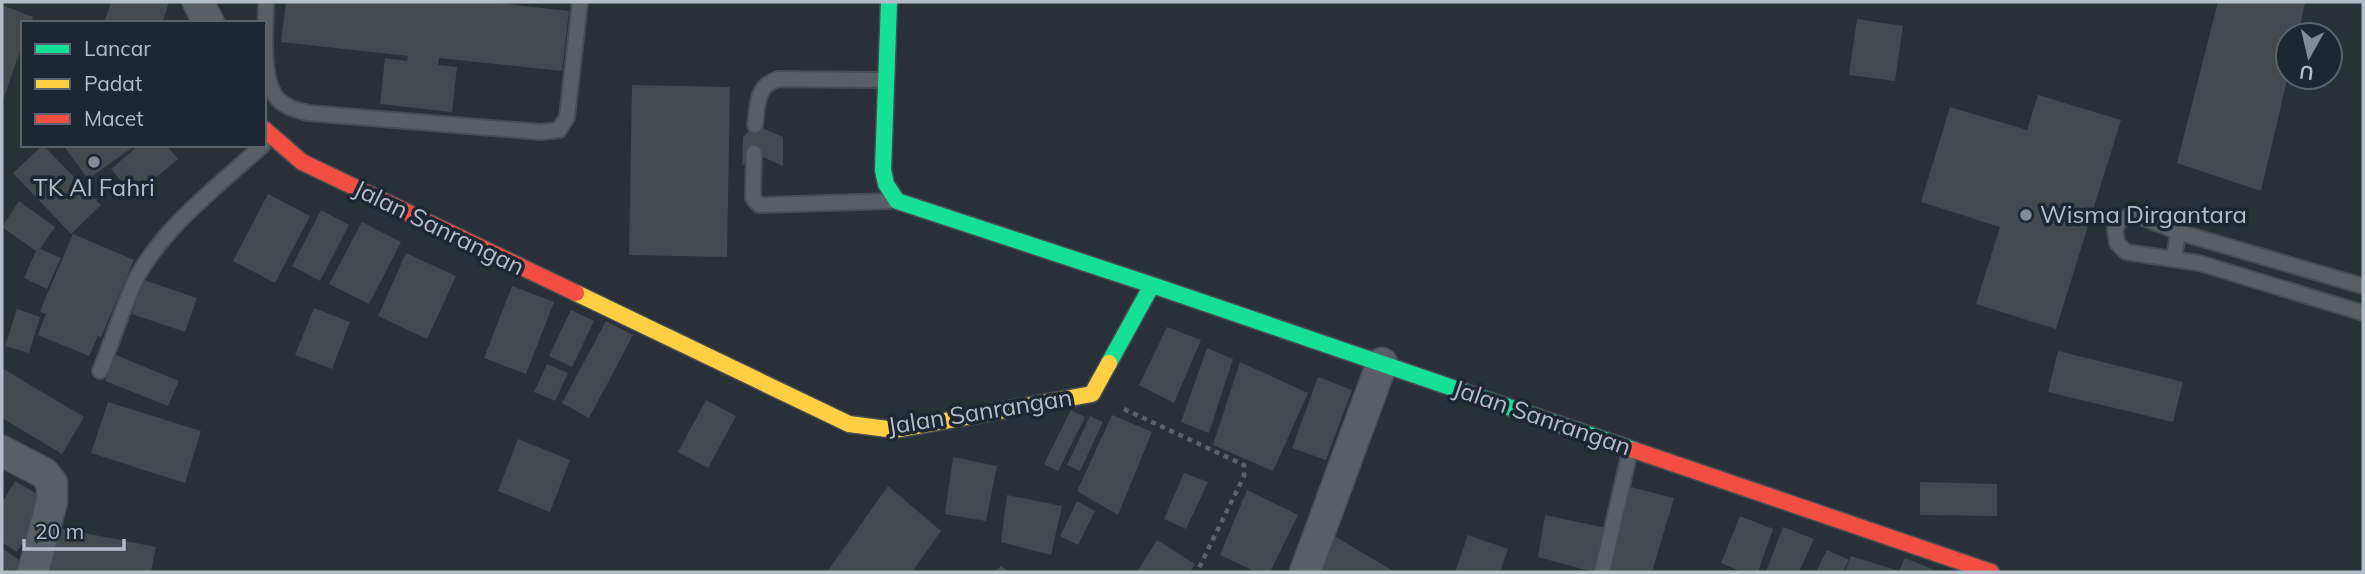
<svg xmlns="http://www.w3.org/2000/svg" width="2365" height="574" viewBox="0 0 2365 574" font-family="Mulish,sans-serif">
  <rect width="100%" height="100%" fill="#2a3038"/>
  <path fill="#444950" d="M 111,2 L 169,2 L 162,23 L 104,23 Z
    M 286,2 L 490,2 L 569,11 L 562,71 L 439,58 L 438,65 L 457,67 L 452,112 L 380,104 L 385,58 L 407,61 L 408,56 L 281,42 Z
    M 2218,2 L 2305,3 L 2298,35 L 2288,35 L 2288,76 L 2261,191 L 2177,163 Z
    M 2,5 L 33,17 L 31,23 L 23,23 L 23,43 L 2,103 Z
    M 1857,19 L 1903,26 L 1895,81 L 1849,75 Z
    M 632,85 L 730,87 L 727,257 L 629,255 Z
    M 2038,95 L 2121,120 L 2056,329 L 1976,304 L 2000,227 L 1921,202 L 1950,107 L 2027,130 Z
    M 755,125 L 783,137 L 783,166 L 754,153 L 742,166 L 743,137 Z
    M 43,145 L 101,205 L 71,234 L 13,173 Z
    M 63,145 L 136,145 L 88,179 Z
    M 139,145 L 166,145 L 178,159 L 134,196 L 111,169 Z
    M 268,194 L 310,216 L 275,283 L 233,261 Z
    M 19,201 L 55,227 L 40,249 L 61,258 L 47,289 L 24,278 L 36,251 L 2,227 Z
    M 321,210 L 349,225 L 320,281 L 292,266 Z
    M 362,222 L 401,242 L 369,304 L 329,284 Z
    M 73,234 L 134,260 L 101,337 L 98,336 L 89,356 L 38,335 L 46,314 L 40,311 Z
    M 406,253 L 456,276 L 427,339 L 378,316 Z
    M 144,280 L 197,298 L 185,332 L 132,314 Z
    M 512,286 L 554,302 L 526,374 L 484,358 Z
    M 314,308 L 350,322 L 332,369 L 295,355 Z
    M 17,309 L 40,317 L 29,353 L 5,346 Z
    M 571,310 L 594,321 L 572,367 L 549,356 Z
    M 606,321 L 633,335 L 589,418 L 562,403 Z
    M 1167,327 L 1201,340 L 1174,403 L 1139,385 Z
    M 1207,348 L 1233,359 L 1209,433 L 1181,422 Z
    M 2058,351 L 2183,382 L 2173,422 L 2048,392 Z
    M 116,355 L 179,381 L 168,406 L 105,381 Z
    M 1240,362 L 1308,393 L 1273,471 L 1213,445 Z
    M 547,364 L 568,373 L 555,401 L 534,392 Z
    M 2,368 L 84,417 L 62,454 L 2,418 Z
    M 1318,377 L 1352,390 L 1326,460 L 1292,448 Z
    M 706,400 L 736,416 L 708,468 L 678,452 Z
    M 108,402 L 201,431 L 185,483 L 91,453 Z
    M 1071,410 L 1085,417 L 1058,471 L 1044,464 Z
    M 1112,415 L 1152,432 L 1118,515 L 1077,491 Z
    M 1090,416 L 1103,422 L 1080,471 L 1067,465 Z
    M 518,439 L 570,460 L 550,512 L 498,491 Z
    M 953,457 L 997,466 L 986,521 L 945,514 Z
    M 1184,473 L 1208,482 L 1186,529 L 1164,519 Z
    M 15,481 L 47,500 L 17,552 L 2,542 L 2,503 Z
    M 1920,482 L 1997,484 L 1997,516 L 1920,515 Z
    M 1623,485 L 1674,498 L 1652,572 L 1606,572 Z
    M 888,486 L 941,531 L 912,572 L 827,572 Z
    M 1247,490 L 1298,515 L 1270,572 L 1256,572 L 1220,555 Z
    M 1007,495 L 1062,506 L 1051,555 L 1001,542 Z
    M 1077,501 L 1095,511 L 1078,545 L 1060,536 Z
    M 1545,515 L 1606,528 L 1593,572 L 1538,557 Z
    M 1740,516 L 1773,529 L 1758,572 L 1742,572 L 1721,563 Z
    M 1783,527 L 1814,539 L 1799,572 L 1766,572 Z
    M 59,528 L 156,547 L 151,572 L 50,572 Z
    M 1324,530 L 1395,572 L 1299,572 Z
    M 1468,535 L 1508,549 L 1500,572 L 1455,572 Z
    M 1157,540 L 1195,564 L 1190,572 L 1137,572 Z
    M 2,548 L 29,567 L 25,572 L 2,572 Z
    M 1827,550 L 1849,560 L 1843,572 L 1816,572 Z
    M 1851,556 L 1899,571 L 1905,558 L 1939,572 L 1845,572 Z
    M 1001,566 L 1009,572 L 995,572 Z"/>
  <g fill="none" stroke-linecap="round" stroke-linejoin="round">
    <g stroke="#484c53" stroke-width="18">
      <path id="lane" d="M 266,2 C 266,27 260,80 278,99 C 286,108 297,110 308,113 L 541,132 L 559,130 L 567,117 L 580,2
        M 755,125 C 758,103 756,86 778,79 L 884,80
        M 754,153 L 753,198 L 759,205 L 892,201
        M 2174,259 L 2178,232
        M 2363,286 L 2178,232 L 2134,214 L 2121,219 L 2115,230 L 2117,243 L 2126,252 L 2199,263 L 2363,313
        M 100,371 C 112,342 122,310 135,281 C 160,230 221,183 263,145
        M 1602,572 L 1630,451"/>
    </g>
    <g stroke="#484c53" stroke-width="33">
      <path id="street" d="M 198,2 L 209,23
        M 2,451 L 44,473 L 52,483 L 52,501 L 33,572
        M 1305,572 L 1382,363"/>
    </g>
    <g stroke="#484c53" stroke-width="19">
      <path id="fast" d="M 889,2 L 883,170 L 886,184 L 897,201 L 1152,285
        M 1109,363 L 1152,285 L 1634,450"/>
    </g>
    <g stroke="#484c53" stroke-width="19">
      <path id="slow" d="M 576,293 L 849,424 L 895,430 L 1092,394 L 1109,363"/>
    </g>
    <g stroke="#484c53" stroke-width="19">
      <path id="jam" d="M 264,129 L 302,162 L 576,293
        M 1634,450 L 1991,572"/>
    </g>
    <path stroke="#5d636a" stroke-width="4.5" stroke-dasharray="5 5" stroke-linecap="butt" d="M 1124,409 L 1244,465 L 1244,476 L 1197,572"/>
    <use href="#lane" stroke="#5a5e66" stroke-width="14"/>
    <use href="#street" stroke="#5a5e66" stroke-width="30"/>
    <use href="#fast" stroke="#16e098" stroke-width="16"/>
    <use href="#slow" stroke="#ffcf43" stroke-width="16"/>
    <use href="#jam" stroke="#f24e42" stroke-width="16"/>
  </g>
  <g fill="#848b96" stroke="#1d2633" stroke-width="2.5">
    <circle cx="94" cy="162" r="7"/>
    <circle cx="2026" cy="215" r="7"/>
  </g>
  <g text-anchor="middle" stroke-width="7" stroke-linejoin="round" paint-order="stroke">
    <g font-size="24" fill="#b4bcc9" stroke="#1d2633">
      <text x="94" y="196">TK Al Fahri</text>
      <text x="2040" y="223" text-anchor="start">Wisma Dirgantara</text>
    </g>
    <g font-size="24" fill="#b4bcc9" stroke="#1d2633">
      <text transform="translate(439 228) rotate(26)" y="8">Jalan Sanrangan</text>
      <text transform="translate(980 412) rotate(-9)" y="8">Jalan Sanrangan</text>
      <text transform="translate(1542 418) rotate(19)" y="8">Jalan Sanrangan</text>
    </g>
  </g>
  <rect width="2365" height="574" fill="none" stroke="#b4bcc9" stroke-width="7"/>
  <rect x="21" y="21" width="245" height="126" fill="#1d2633" stroke="#59626f" stroke-width="2"/>
  <rect x="35" y="44" width="35" height="10" fill="#16e098" stroke="#59626f" stroke-width="2"/>
  <text x="84" y="56" font-size="21" fill="#b4bcc9">Lancar</text>
  <rect x="35" y="79" width="35" height="10" fill="#ffcf43" stroke="#59626f" stroke-width="2"/>
  <text x="84" y="91" font-size="21" fill="#b4bcc9">Padat</text>
  <rect x="35" y="114" width="35" height="10" fill="#f24e42" stroke="#59626f" stroke-width="2"/>
  <text x="84" y="126" font-size="21" fill="#b4bcc9">Macet</text>
  <g transform="translate(2309 56) rotate(188)"><circle r="33" fill="#1d2633" stroke="#59626f" stroke-width="2"/>
  <path d="M0-5L12 26L0 18L-12 26Z" fill="#848b96"/>
  <text y="-10" font-size="19" font-weight="bold" text-anchor="middle" fill="#b4bcc9">U</text>
  </g>
  <path d="M24 539v10h100v-10" fill="none" stroke="#b4bcc9" stroke-width="3.5"/>
  <text x="35" y="539" font-size="21" fill="#b4bcc9" stroke="#1d2633" stroke-width="5" paint-order="stroke">20 m</text>
</svg>
